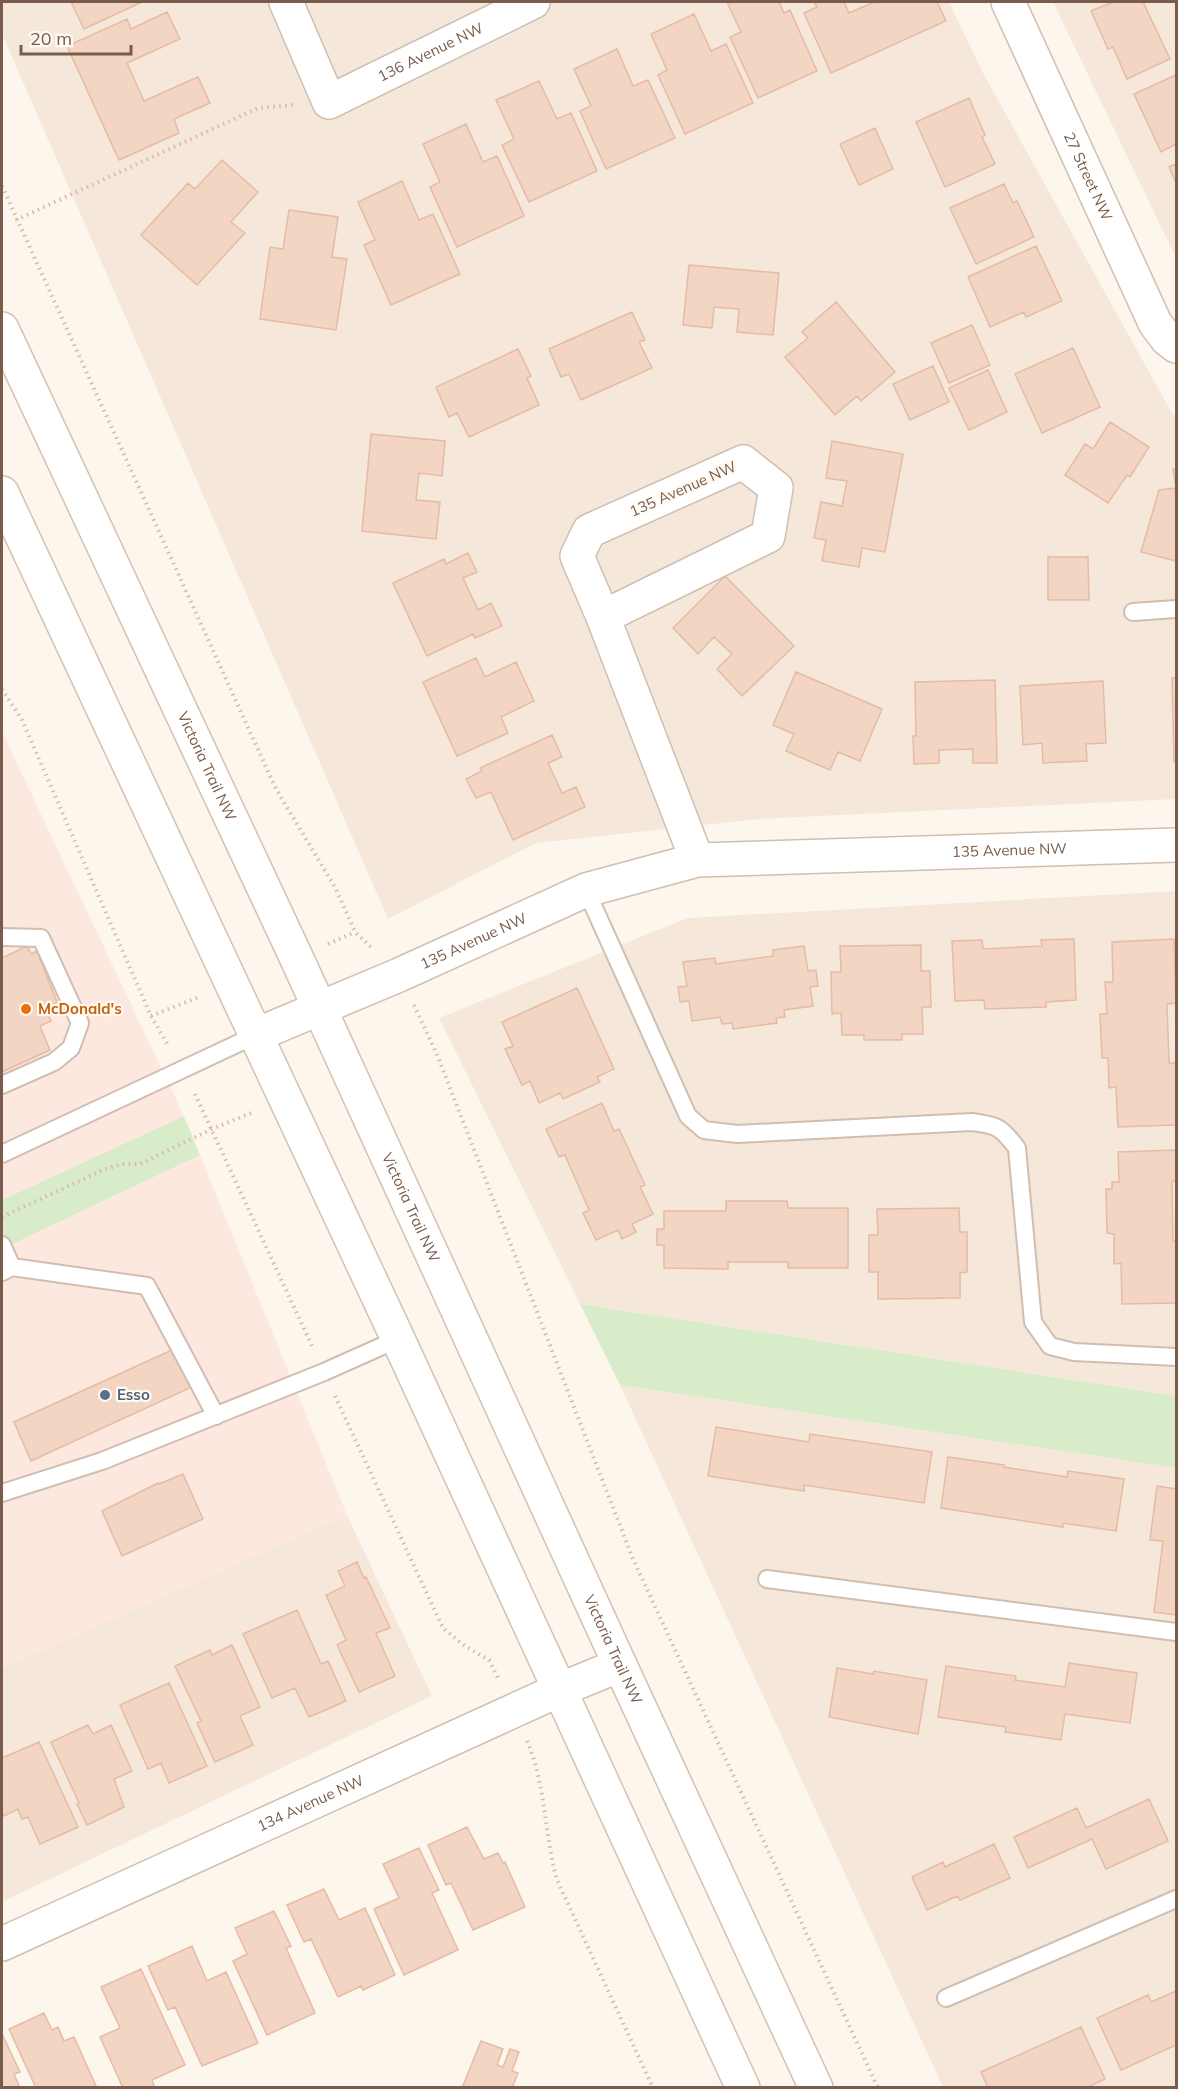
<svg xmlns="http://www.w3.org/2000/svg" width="1178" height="2089" viewBox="0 0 1178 2089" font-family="Mulish,sans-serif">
  <rect width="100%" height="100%" fill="#fdf6ec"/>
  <path fill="#f5e8da" d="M 2,2 L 949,2 L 983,73 L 1173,415 L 1176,415 L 1176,799 L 759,819 L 536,843 L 388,919 L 2,34 Z
    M 1053,2 L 1176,2 L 1176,258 Z
    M 1176,891 L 1176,1396 L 580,1304 L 439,1018 L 688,918 Z
    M 620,1385 L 1176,1468 L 1176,2087 L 943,2087 Z
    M 347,1515 L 432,1696 L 2,1902 L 2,1668 Z"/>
  <path fill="#fde8e0" d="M 2,732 L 184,1116 L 2,1200 Z
    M 200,1155 L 347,1515 L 2,1668 L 2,1249 Z"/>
  <path fill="#d8ecc9" d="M 184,1116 L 200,1155 L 2,1249 L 2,1200 Z
    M 580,1304 L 1176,1396 L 1176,1468 L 620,1385 Z"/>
  <path fill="#f3d5c3" stroke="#e6bba3" stroke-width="1.5" d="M 71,2 L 142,2 L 84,29 Z
    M 727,2 L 779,2 L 784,13 L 790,10 L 817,71 L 758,98 L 730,37 L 741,32 Z
    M 814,2 L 844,2 L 849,13 L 874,2 L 937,2 L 946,21 L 831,73 L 804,13 L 817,7 Z
    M 1113,2 L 1143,2 L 1170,59 L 1127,79 L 1113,47 L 1108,49 L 1091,11 Z
    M 167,12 L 180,39 L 127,63 L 144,101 L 198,77 L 210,103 L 174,119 L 179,133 L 119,160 L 67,46 L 127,19 L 131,29 Z
    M 694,14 L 711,51 L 726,44 L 753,103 L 685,134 L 658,75 L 667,70 L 651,34 Z
    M 617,49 L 633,86 L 648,80 L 675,138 L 606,169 L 580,111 L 591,106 L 574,69 Z
    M 1176,75 L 1176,144 L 1161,152 L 1134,94 Z
    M 539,81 L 557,119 L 571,113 L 597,171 L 529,202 L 502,145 L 514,139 L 496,100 Z
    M 969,98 L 985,135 L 982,137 L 995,164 L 945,187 L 916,122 Z
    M 466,124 L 483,162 L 497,156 L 524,216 L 457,247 L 430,187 L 440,182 L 423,144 Z
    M 875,128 L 893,169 L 859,185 L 840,144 Z
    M 222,160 L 258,192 L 231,222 L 245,233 L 197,285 L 141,235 L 188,183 L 195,189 Z
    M 1176,164 L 1176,183 L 1169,167 Z
    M 402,181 L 419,220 L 433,214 L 460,274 L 391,305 L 364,245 L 375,240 L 358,202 Z
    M 1004,184 L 1013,203 L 1017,201 L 1034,237 L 976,264 L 950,208 Z
    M 289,210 L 338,217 L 332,257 L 347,259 L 336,330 L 260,319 L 270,247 L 283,249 Z
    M 1036,246 L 1062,301 L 1026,317 L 1024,312 L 990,327 L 968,277 Z
    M 689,265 L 779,273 L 773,335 L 737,332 L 739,309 L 714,307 L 712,328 L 683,325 Z
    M 836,302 L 895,372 L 861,401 L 857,396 L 835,415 L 785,357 L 808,338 L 802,332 Z
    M 632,312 L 645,340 L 639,342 L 652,368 L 581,400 L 569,374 L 561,377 L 549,349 Z
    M 972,325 L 990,365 L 949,383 L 931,343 Z
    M 1073,348 L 1100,407 L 1042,433 L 1015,374 Z
    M 518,349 L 531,376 L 527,378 L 539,405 L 469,437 L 457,413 L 449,417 L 436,387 Z
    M 933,366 L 949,402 L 910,420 L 893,384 Z
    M 988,370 L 1007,412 L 969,430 L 949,388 Z
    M 1110,422 L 1149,447 L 1130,477 L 1127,475 L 1108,503 L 1065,475 L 1085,444 L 1093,449 Z
    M 371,434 L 445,441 L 442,476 L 419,473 L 416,500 L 440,502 L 436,539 L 362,531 Z
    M 832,441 L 903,454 L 885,552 L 862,548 L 859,567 L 822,561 L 826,540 L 814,538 L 821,502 L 842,506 L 847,481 L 826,478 Z
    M 1173,469 L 1176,469 L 1176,489 Z
    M 1175,488 L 1176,498 L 1176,561 L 1141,552 L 1159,490 Z
    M 468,553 L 477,572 L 463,578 L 478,610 L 491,603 L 502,626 L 475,638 L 473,634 L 427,656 L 393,583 L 444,559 L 446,564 Z
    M 1048,557 L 1088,557 L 1089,600 L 1048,600 Z
    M 725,576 L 794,646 L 742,696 L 717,669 L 732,654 L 714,637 L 698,654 L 673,628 Z
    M 476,658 L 485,677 L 516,662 L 534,701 L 501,717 L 508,733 L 457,756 L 423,682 Z
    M 796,672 L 882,709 L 860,761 L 838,752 L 830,770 L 786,751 L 794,734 L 773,725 Z
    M 1172,678 L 1176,678 L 1176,762 L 1174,762 Z
    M 995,680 L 997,763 L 973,763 L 973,749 L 939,750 L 939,763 L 914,764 L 913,736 L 916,736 L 915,682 Z
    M 1103,681 L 1106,743 L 1086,744 L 1087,761 L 1043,763 L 1042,743 L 1023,745 L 1020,686 Z
    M 552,735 L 562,757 L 548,763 L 562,793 L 576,787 L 585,807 L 513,840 L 491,792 L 476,798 L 466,779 L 482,771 L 480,768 Z
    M 1074,939 L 1076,1000 L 1046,1002 L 1046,1007 L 985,1009 L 984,1000 L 955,1001 L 952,941 L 982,940 L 983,949 L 1042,946 L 1041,940 Z
    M 1174,939 L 1176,1003 L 1167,1004 L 1169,1063 L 1176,1063 L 1176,1125 L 1118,1127 L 1116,1087 L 1109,1088 L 1108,1058 L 1102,1058 L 1100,1014 L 1107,1014 L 1105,982 L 1113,982 L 1112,942 Z
    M 921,945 L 921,971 L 930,971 L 931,1007 L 922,1007 L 923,1034 L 902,1034 L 902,1040 L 864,1040 L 864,1035 L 842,1035 L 841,1013 L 832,1014 L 831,972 L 841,972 L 840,946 Z
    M 27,946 L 31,954 L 37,951 L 57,1002 L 53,1004 L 54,1007 L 46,1011 L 51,1021 L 40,1026 L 50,1050 L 2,1072 L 2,958 Z
    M 804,946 L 808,971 L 816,970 L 818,986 L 810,987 L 813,1006 L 784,1010 L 785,1017 L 776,1018 L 777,1023 L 733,1029 L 732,1023 L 722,1024 L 720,1017 L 692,1021 L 689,1001 L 680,1002 L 678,987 L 687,986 L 683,962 L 715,958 L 716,964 L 773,956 L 773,950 Z
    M 577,988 L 614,1069 L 597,1077 L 600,1082 L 563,1099 L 560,1093 L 539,1103 L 530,1081 L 522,1085 L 505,1049 L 513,1046 L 502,1022 Z
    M 602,1103 L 614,1131 L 619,1129 L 645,1185 L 640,1187 L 653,1214 L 632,1224 L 636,1232 L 622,1239 L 618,1230 L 596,1240 L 583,1213 L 589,1210 L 565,1155 L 559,1157 L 546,1129 Z
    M 1176,1150 L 1176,1181 L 1172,1181 L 1173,1241 L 1176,1241 L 1176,1303 L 1122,1304 L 1121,1263 L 1114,1264 L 1114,1234 L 1107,1233 L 1106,1189 L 1112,1189 L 1112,1182 L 1119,1182 L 1118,1152 Z
    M 726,1201 L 787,1201 L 788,1208 L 848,1208 L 848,1268 L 788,1268 L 788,1262 L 728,1262 L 728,1269 L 664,1268 L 664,1245 L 657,1245 L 657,1229 L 664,1229 L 664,1211 L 726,1211 Z
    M 959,1208 L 960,1232 L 967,1232 L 967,1272 L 960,1273 L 960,1298 L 878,1299 L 878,1272 L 869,1272 L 869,1235 L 878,1235 L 877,1209 Z
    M 174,1349 L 192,1387 L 31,1461 L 14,1422 Z
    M 716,1427 L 809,1442 L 810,1434 L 932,1452 L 924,1503 L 804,1485 L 804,1491 L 708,1476 Z
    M 948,1457 L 1004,1465 L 1004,1467 L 1067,1477 L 1068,1471 L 1124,1479 L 1116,1531 L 1063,1523 L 1063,1527 L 941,1508 Z
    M 183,1474 L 203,1519 L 122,1556 L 102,1511 L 158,1483 L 159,1484 Z
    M 1157,1486 L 1176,1489 L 1176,1615 L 1154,1612 L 1163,1541 L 1150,1540 Z
    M 357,1562 L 364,1578 L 366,1577 L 390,1628 L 376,1633 L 395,1676 L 359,1692 L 337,1645 L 346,1640 L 326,1595 L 345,1586 L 338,1571 Z
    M 297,1610 L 321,1664 L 328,1661 L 346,1701 L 309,1717 L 295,1688 L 272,1698 L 243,1634 Z
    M 232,1645 L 260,1707 L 240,1716 L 253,1745 L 215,1762 L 197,1723 L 201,1721 L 175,1666 L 210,1650 L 212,1655 Z
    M 1069,1663 L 1137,1673 L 1130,1723 L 1065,1714 L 1061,1740 L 1005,1732 L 1006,1727 L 938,1717 L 946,1666 L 1016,1676 L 1015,1680 L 1065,1687 Z
    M 837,1668 L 873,1674 L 874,1671 L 927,1680 L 918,1734 L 829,1717 Z
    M 169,1683 L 207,1766 L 169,1783 L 161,1763 L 148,1769 L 120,1705 Z
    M 88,1725 L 93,1734 L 111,1725 L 132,1771 L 114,1779 L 124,1807 L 87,1825 L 77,1804 L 79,1803 L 51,1742 Z
    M 39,1742 L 78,1827 L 40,1844 L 28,1817 L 22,1819 L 18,1809 L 4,1816 L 2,1811 L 2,1758 Z
    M 1149,1799 L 1168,1841 L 1106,1869 L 1092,1839 L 1028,1868 L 1014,1837 L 1077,1808 L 1086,1828 Z
    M 467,1827 L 484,1859 L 498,1853 L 503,1863 L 505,1862 L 525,1907 L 473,1930 L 451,1883 L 446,1885 L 428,1845 Z
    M 994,1844 L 1010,1878 L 960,1900 L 957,1896 L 927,1910 L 912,1877 L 943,1862 L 945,1867 Z
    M 419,1848 L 439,1890 L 432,1893 L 458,1950 L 404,1975 L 374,1909 L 399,1898 L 383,1864 Z
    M 324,1889 L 339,1920 L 365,1908 L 395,1975 L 363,1990 L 361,1986 L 338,1997 L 311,1939 L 304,1942 L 287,1905 Z
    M 274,1911 L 291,1946 L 286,1948 L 315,2013 L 267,2035 L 233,1961 L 247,1954 L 235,1928 Z
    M 192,1946 L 207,1981 L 226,1972 L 258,2043 L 202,2066 L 175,2007 L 168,2010 L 148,1966 Z
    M 141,1969 L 185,2065 L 152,2080 L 155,2088 L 123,2088 L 100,2037 L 120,2028 L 101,1987 Z
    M 1176,1991 L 1176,2045 L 1121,2070 L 1097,2018 L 1148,1995 L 1151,2002 Z
    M 44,2013 L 52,2030 L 58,2027 L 64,2041 L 74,2037 L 97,2088 L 36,2088 L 9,2029 Z
    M 1081,2027 L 1105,2079 L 1086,2088 L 988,2088 L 981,2072 Z
    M 2,2034 L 20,2072 L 14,2074 L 20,2088 L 2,2088 Z
    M 481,2041 L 503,2049 L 497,2065 L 503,2067 L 510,2049 L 519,2052 L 512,2071 L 518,2073 L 512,2088 L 462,2088 Z"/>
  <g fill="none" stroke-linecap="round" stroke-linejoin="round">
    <g stroke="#d1beb0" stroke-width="20">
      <path id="service" d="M 1133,612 L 1176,609
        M 586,890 L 688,1116 L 704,1130 L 737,1134 L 972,1122 C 997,1125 1001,1127 1017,1148 L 1033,1322 L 1050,1346 L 1074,1352 L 1176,1357
        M 2,937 L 41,938 L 80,1023 L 71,1048 L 54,1062 L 2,1085
        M 2,1154 L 256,1035
        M 2,1245 L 12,1267
        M 2,1272 L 12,1267 L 147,1286 L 216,1416
        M 2,1493 L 102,1461 L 324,1372 L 398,1339
        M 767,1579 L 1176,1632
        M 946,1998 L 1176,1899"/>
    </g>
    <g stroke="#d1beb0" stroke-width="36">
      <g id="minor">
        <path id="s1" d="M 286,2 L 329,102 L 533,2"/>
        <path id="s2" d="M 1008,2 L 1155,323 L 1167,339 L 1176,346"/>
        <path d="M 603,617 L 768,536 L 776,488 L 743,462 L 589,531 L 577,556 L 603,617 L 697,860"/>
        <path id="s3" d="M 2,1944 L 559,1690 L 620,1665"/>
      </g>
    </g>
    <g stroke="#d1beb0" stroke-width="36">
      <g id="tertiary">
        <path id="s4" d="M 256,1035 L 399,975 L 586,890 L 697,860 L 1176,845"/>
      </g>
    </g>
    <g stroke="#d6c0b0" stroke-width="36">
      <g id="secondary">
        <path id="s5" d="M 2,329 L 297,959 L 620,1665 L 816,2088"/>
        <path d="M 2,493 L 398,1339 L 743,2088"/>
      </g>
    </g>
    <path stroke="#d9b8a5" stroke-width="4" stroke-dasharray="1.5 4.5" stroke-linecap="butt" d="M 2,186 L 276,789 L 336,889 L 355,932 L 373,949
      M 16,220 L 258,108 L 293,105
      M 2,689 L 22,720 L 151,1016 L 168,1045
      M 328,944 L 355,932
      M 414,1005 L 438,1057 L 633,1559 L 878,2088
      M 151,1016 L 199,997
      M 195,1094 L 313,1348
      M 2,1217 L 103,1170 L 122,1164 L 140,1164 L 212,1129 L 254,1112
      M 335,1396 L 443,1628 L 465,1646 L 489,1660 L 499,1680
      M 527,1741 C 546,1785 544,1834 557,1880 L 653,2088"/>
    <use href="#service" stroke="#fff" stroke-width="16"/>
    <use href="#minor" stroke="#fff" stroke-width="33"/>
    <use href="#tertiary" stroke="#fff" stroke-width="33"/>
    <use href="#secondary" stroke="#fff" stroke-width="33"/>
  </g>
  <circle fill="#e8710a" stroke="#fffaf3" stroke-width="2" cx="26" cy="1009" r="6"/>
  <circle fill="#5c6f8a" stroke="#fffaf3" stroke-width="2" cx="105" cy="1395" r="6"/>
  <g text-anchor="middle" stroke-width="4.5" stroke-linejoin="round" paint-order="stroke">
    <g font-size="15" fill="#7a5c4d" stroke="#fffaf3">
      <text dy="5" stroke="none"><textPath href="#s1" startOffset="222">136 Avenue NW</textPath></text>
      <text dy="5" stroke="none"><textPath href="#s2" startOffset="192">27 Street NW</textPath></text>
      <text transform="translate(683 489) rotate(-24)" y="5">135 Avenue NW</text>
      <text dy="5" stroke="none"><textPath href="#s5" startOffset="483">Victoria Trail NW</textPath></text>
      <text dy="5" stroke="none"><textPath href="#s4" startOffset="788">135 Avenue NW</textPath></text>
      <text dy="5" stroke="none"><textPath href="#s4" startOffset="237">135 Avenue NW</textPath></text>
      <text dy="5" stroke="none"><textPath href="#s5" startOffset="969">Victoria Trail NW</textPath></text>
      <text dy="5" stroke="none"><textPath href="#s5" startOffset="1455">Victoria Trail NW</textPath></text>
      <text dy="5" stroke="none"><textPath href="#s3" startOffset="339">134 Avenue NW</textPath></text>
    </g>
    <g font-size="15" font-weight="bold" fill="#c56008" stroke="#fffaf3" text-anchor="start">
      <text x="38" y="1014">McDonald's</text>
    </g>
    <g font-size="15" font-weight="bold" fill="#4e5e75" stroke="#fffaf3" text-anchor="start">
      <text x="117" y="1400">Esso</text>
    </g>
  </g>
  <rect width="1178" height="2089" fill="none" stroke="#7a5c4d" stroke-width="6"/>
  <path d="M21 45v9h110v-9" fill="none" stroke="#7a5c4d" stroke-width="3"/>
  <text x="30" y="45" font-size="18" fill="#7a5c4d" stroke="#fffaf3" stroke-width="4.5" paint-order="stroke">20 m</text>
</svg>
